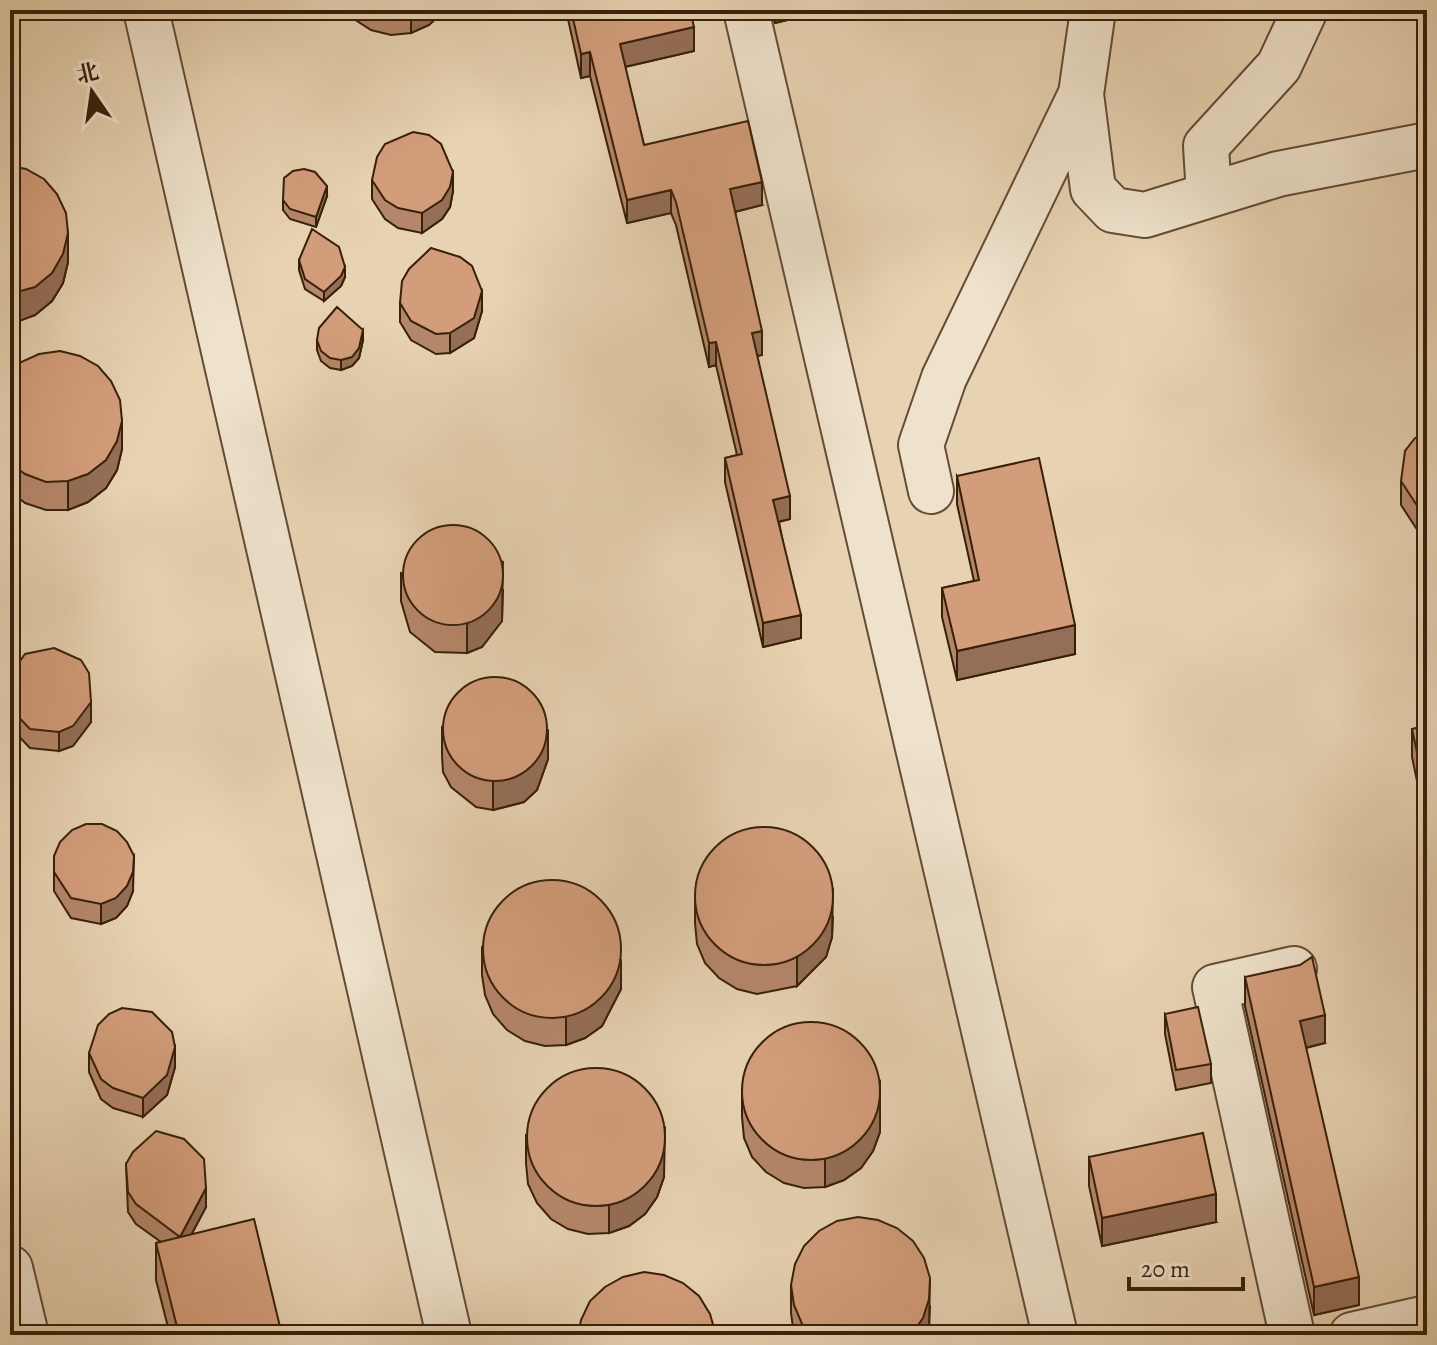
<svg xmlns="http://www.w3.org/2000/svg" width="1437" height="1345" viewBox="0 0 1437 1345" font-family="Alegreya,'Noto Serif SC',serif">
  <rect width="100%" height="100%" fill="#e7d2b1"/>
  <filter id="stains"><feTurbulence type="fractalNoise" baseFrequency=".0025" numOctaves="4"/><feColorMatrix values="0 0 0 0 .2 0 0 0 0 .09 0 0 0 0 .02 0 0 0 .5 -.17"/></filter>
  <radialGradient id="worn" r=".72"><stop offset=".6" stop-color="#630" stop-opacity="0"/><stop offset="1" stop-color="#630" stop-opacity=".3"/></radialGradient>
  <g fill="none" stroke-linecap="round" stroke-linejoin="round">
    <g stroke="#634c34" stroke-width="48">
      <path id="minor" d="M 146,10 L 449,1335
        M 746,10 L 1055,1335
        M 1081,94 L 1093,189 L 1113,210 L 1145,215 L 1278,174 L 1427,145
        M 1209,195 L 1206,146 L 1279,66 L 1305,10
        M 931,491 L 921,445 L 944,378 L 1081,94 L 1093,10
        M 10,1268 L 26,1335
        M 1292,1335 L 1215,987 L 1294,969
        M 1352,1335 L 1427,1318"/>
    </g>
    <use href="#minor" stroke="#efe2cc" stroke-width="44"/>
  </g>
  <path fill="#b5876a" stroke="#37200a" stroke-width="2" d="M 347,10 L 445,10 L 429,25 L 411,33 L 391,35 L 371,30 L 354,19 Z
    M 568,10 L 690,10 L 694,51 L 625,67 L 644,145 L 762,205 L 735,212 L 762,355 L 757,356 L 790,519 L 779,522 L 801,638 L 763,647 L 725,482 L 725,458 L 737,455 L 716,365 L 709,367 L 676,225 L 671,213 L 627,223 L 590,76 L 581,78 L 568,19 Z
    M 770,10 L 824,10 L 824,11 L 775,23 Z
    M 954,10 L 1008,10 L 992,17 L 975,18 L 958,13 Z
    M 10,166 L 68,262 L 63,283 L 52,301 L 35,315 L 10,323 Z
    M 372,180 L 453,191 L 450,207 L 442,219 L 422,233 L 398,228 L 385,219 L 372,199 Z
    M 327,196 L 316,227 L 290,219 L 283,210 L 283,200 Z
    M 299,260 L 345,277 L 341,286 L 324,301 L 305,289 L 299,270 Z
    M 400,303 L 482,311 L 474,338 L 450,353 L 436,354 L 411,340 L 400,322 Z
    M 317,340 L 363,340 L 359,358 L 352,366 L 341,370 L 330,368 L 321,361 L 317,350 Z
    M 10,372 L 122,449 L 117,470 L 106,488 L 88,502 L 68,510 L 46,510 L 25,503 L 10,491 Z
    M 1427,434 L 1427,536 L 1418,531 L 1401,505 L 1401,481 Z
    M 957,476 L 1075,654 L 957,680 L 942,617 L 942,588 L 974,581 L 957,504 Z
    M 401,573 L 503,590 L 502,621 L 482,647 L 467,653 L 435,652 L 410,632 L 401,601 Z
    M 1427,573 L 1427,623 L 1425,619 L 1425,579 Z
    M 10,675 L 91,722 L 73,746 L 59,751 L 30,748 L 10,727 Z
    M 1427,726 L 1425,819 L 1412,757 L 1412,729 Z
    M 442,727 L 548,759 L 537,790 L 524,802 L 493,810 L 476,807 L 451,787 L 443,772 L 442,755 Z
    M 54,872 L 133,891 L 127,906 L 116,918 L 101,924 L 71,918 L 54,891 Z
    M 695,895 L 833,917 L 832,937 L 826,957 L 797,986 L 757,994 L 737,989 L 719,978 L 705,963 L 697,944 L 695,923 Z
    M 1427,942 L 1427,1002 L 1422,980 L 1422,943 Z
    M 482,947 L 621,989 L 602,1026 L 585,1038 L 566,1045 L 545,1046 L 525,1041 L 507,1030 L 493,1014 L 485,995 L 482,975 Z
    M 1245,977 L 1325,1043 L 1306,1048 L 1359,1305 L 1314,1315 L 1245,1006 Z
    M 1165,1014 L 1211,1064 L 1211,1083 L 1176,1090 L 1165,1034 Z
    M 89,1053 L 175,1067 L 167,1095 L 143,1117 L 113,1108 L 101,1099 L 89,1072 Z
    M 742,1089 L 880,1111 L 880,1132 L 873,1151 L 861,1168 L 844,1180 L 825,1187 L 804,1188 L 784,1183 L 766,1172 L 752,1157 L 744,1138 L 742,1117 Z
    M 526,1135 L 664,1177 L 657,1197 L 645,1214 L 629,1226 L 609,1233 L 588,1234 L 568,1229 L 551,1219 L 537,1203 L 528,1184 L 526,1163 Z
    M 1089,1157 L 1216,1222 L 1102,1246 L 1089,1186 Z
    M 126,1164 L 206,1207 L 191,1235 L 282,1335 L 170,1335 L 156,1280 L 156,1243 L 161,1242 L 136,1224 L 128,1212 Z
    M 791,1285 L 930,1306 L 929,1328 L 927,1335 L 794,1335 L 791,1313 Z"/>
  <path fill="#946e56" stroke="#37200a" stroke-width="2" d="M 411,10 L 445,10 L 429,25 L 411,33 Z
    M 775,10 L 824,10 L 824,11 L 775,23 Z
    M 992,10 L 1008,10 L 992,17 Z
    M 694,27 L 694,51 L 620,68 L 620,44 Z
    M 590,52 L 590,76 L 581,78 L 581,54 Z
    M 453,172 L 453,191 L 450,207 L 442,219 L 422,233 L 422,213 Z
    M 762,182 L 762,205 L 730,213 L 730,189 Z
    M 327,186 L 327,196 L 316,227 L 316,217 Z
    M 671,190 L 671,213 L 627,223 L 627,200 Z
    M 68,233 L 68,262 L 63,283 L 52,301 L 35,315 L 14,323 L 14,294 Z
    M 345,267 L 345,277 L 341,286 L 324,301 L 324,292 Z
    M 482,291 L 482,311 L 474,338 L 450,353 L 450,333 Z
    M 363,330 L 363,340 L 359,358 L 352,366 L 341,370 L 341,360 Z
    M 762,331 L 762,355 L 752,357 L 752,333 Z
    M 716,342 L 716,365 L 709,367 L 709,343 Z
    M 122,421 L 122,449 L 117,470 L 106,488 L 88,502 L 68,510 L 68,481 Z
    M 790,496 L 790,519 L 773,523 L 773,500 Z
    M 503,561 L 502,621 L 482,647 L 467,653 L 467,625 Z
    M 801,615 L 801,638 L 763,647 L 763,623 Z
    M 1075,625 L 1075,654 L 957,680 L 957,651 Z
    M 91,702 L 91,722 L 73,746 L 59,751 L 59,732 Z
    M 548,731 L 548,759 L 537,790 L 524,802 L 493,810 L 493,782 Z
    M 1425,790 L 1427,790 L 1427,818 L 1425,819 Z
    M 134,856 L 133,891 L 127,906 L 116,918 L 101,924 L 101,904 Z
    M 833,888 L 832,937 L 826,957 L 797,986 L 797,958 Z
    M 621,961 L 621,989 L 602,1026 L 585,1038 L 566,1045 L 566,1017 Z
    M 1325,1015 L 1325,1043 L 1300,1049 L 1300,1021 Z
    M 175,1047 L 175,1067 L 167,1095 L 143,1117 L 143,1098 Z
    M 880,1082 L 880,1132 L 873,1151 L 861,1168 L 844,1180 L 825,1187 L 825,1159 Z
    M 665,1129 L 664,1177 L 657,1197 L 645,1214 L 629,1226 L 609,1233 L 609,1205 Z
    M 206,1188 L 206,1207 L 180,1256 L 180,1237 Z
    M 1216,1194 L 1216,1222 L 1102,1246 L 1102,1218 Z
    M 1359,1277 L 1359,1305 L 1314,1315 L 1314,1287 Z
    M 930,1278 L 929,1328 L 927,1335 L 911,1335 Z"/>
  <path fill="#d39d7b" stroke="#37200a" stroke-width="2" d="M 571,10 L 690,10 L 694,27 L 620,44 L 644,145 L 748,121 L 762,182 L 730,189 L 762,331 L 752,333 L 790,496 L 773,500 L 801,615 L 763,623 L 725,458 L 742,454 L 716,342 L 709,343 L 676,202 L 671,190 L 627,200 L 590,52 L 581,54 Z
    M 413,132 L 429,135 L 441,144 L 453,172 L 450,187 L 442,200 L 422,213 L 398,208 L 385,200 L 372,180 L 377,157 L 385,144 Z
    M 10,166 L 26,169 L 44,179 L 57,194 L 66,213 L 68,233 L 63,254 L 52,273 L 35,287 L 10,294 Z
    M 304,169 L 315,172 L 327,186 L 316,217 L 290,209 L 283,200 L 284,178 L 293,171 Z
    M 312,229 L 339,247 L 345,267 L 341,276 L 324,292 L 305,279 L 299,260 Z
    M 431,248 L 460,257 L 472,266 L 482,291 L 474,318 L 450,333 L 436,334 L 411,321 L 400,303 L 402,281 L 409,269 Z
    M 337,307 L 363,330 L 359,348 L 352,357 L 341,360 L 330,358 L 321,351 L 317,340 L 319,328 Z
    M 60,351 L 80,356 L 98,366 L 111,381 L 120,400 L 122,421 L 117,441 L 106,460 L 88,474 L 68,481 L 46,482 L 25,474 L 10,463 L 10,372 L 19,363 L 39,354 Z
    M 1427,434 L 1427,512 L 1418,507 L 1401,481 L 1405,451 L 1415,438 Z
    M 1039,458 L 1075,625 L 957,651 L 942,588 L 979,580 L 957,476 Z
    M403 575a50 50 0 1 1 100 0a50 50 0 1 1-100 0Z
    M 1427,573 L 1427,599 L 1425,595 L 1425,579 Z
    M 54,648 L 81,660 L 89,673 L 91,702 L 73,726 L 59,732 L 30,729 L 10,708 L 10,675 L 25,654 Z
    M443 729a52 52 0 1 1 104 0a52 52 0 1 1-104 0Z
    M 1427,726 L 1427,790 L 1425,790 L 1412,729 Z
    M 86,824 L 102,824 L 117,831 L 127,842 L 134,856 L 133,872 L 127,886 L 116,898 L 101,904 L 71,898 L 54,872 L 54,856 L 60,842 L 72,830 Z
    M695 896a69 69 0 1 1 138 0a69 69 0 1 1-138 0Z
    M483 949a69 69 0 1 1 138 0a69 69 0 1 1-138 0Z
    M 1427,942 L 1427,966 L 1422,943 Z
    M 1312,957 L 1325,1015 L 1300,1021 L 1359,1277 L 1314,1287 L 1245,977 L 1300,965 Z
    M 1198,1007 L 1211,1064 L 1176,1070 L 1165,1014 Z
    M 122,1008 L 152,1012 L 172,1032 L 175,1047 L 167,1075 L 143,1098 L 113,1088 L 101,1079 L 89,1053 L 98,1025 L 109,1014 Z
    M742 1091a69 69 0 1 1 138 0a69 69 0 1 1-138 0Z
    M527 1137a69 69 0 1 1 138 0a69 69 0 1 1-138 0Z
    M 156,1131 L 184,1139 L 204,1159 L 206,1188 L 180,1237 L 136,1204 L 128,1192 L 126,1164 L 133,1152 Z
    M 1203,1133 L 1216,1194 L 1102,1218 L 1089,1157 Z
    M 858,1217 L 878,1220 L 897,1228 L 913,1241 L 924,1258 L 930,1278 L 929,1299 L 923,1318 L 911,1335 L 811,1335 L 802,1324 L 794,1305 L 791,1285 L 795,1264 L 804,1246 L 819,1231 L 837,1221 Z
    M 254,1219 L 282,1335 L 179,1335 L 156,1243 Z
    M 644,1272 L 664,1275 L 683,1283 L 699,1296 L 710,1314 L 716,1335 L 578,1335 L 581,1320 L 590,1301 L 605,1287 L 623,1277 Z"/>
  <rect width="1437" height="1345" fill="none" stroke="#e7d2b1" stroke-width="40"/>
  <rect x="12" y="12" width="1413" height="1321" fill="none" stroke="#37200a" stroke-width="4"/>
  <rect x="20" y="20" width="1397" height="1305" fill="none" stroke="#37200a" stroke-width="2"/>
  <g transform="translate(92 92) rotate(347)" stroke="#efe2cc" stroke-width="6" paint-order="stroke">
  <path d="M0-6L14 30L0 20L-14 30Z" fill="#37200a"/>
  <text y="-12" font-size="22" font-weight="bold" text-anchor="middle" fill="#37200a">北</text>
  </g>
  <path d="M1129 1277v12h114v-12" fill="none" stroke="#37200a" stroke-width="4"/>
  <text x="1141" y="1277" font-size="24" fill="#37200a" stroke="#efe2cc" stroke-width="6" paint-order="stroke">20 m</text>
  <rect width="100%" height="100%" filter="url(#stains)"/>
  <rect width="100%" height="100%" fill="url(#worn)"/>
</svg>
